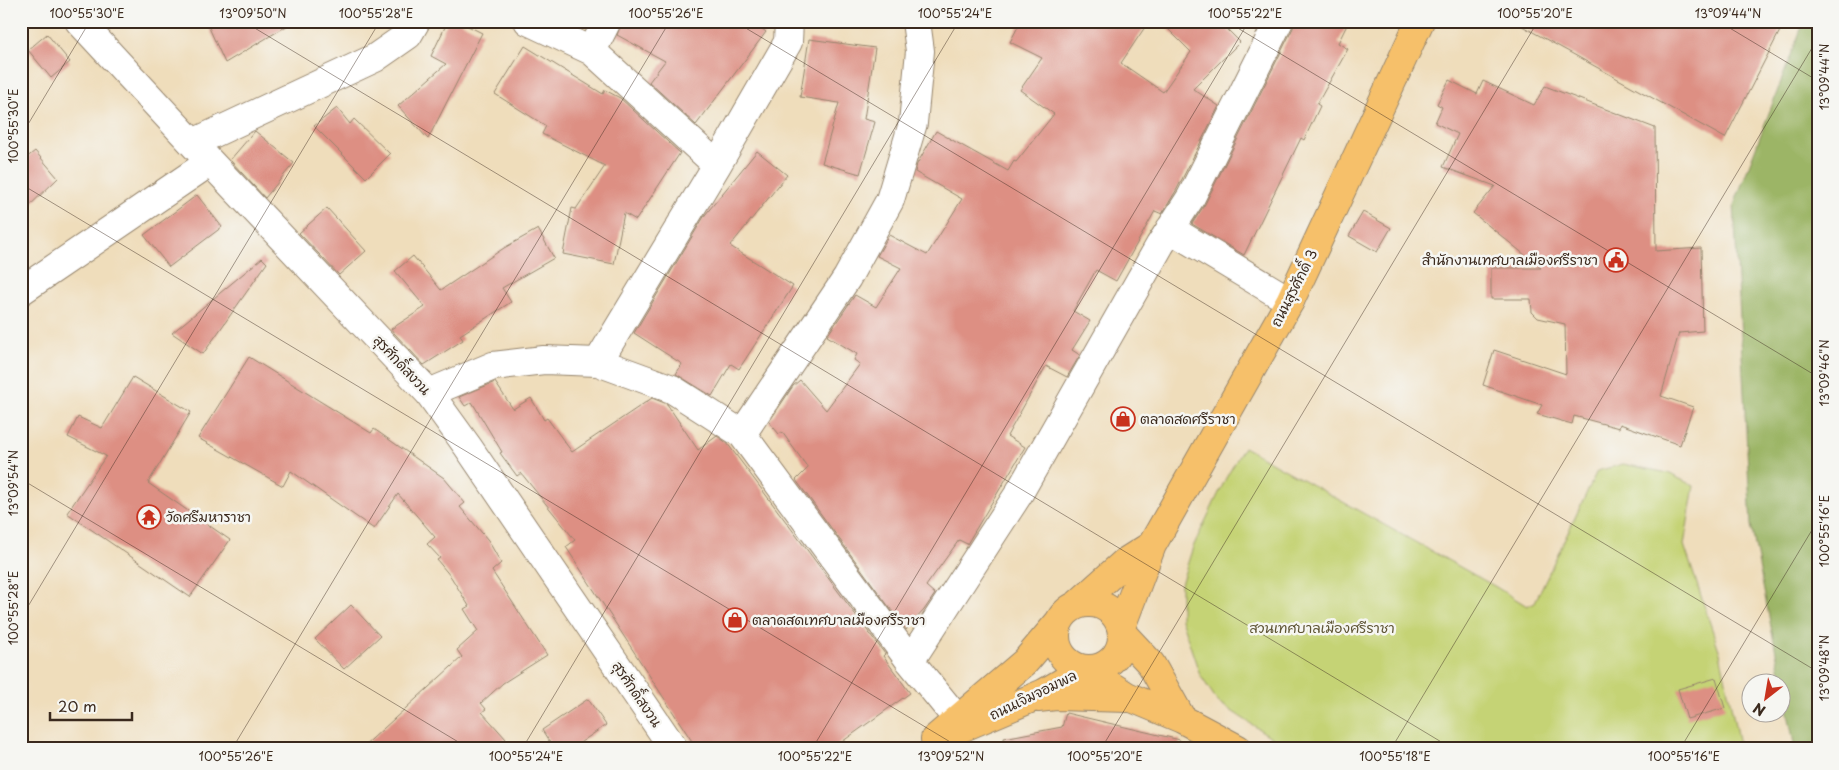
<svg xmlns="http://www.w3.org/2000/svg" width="1839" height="770" viewBox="0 0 1839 770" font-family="'Playpen Sans','Playpen Sans Thai',sans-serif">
  <rect width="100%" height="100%" fill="#f6f6f2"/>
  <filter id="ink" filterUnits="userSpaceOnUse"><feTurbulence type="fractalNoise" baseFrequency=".02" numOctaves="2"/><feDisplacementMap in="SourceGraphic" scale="10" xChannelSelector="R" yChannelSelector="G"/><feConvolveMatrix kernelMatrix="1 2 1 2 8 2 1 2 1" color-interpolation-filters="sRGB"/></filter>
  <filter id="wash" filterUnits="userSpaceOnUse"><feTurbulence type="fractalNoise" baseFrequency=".0096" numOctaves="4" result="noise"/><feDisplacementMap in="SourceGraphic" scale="20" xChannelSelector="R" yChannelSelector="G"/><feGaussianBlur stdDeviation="1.12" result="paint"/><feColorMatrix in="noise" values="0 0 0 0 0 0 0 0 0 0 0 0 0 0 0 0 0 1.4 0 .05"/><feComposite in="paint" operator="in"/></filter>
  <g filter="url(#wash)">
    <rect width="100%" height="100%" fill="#efddbb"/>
    <path fill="#c5d375" stroke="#807e4a" d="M 1244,447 L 1496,587 L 1527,606 L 1535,602 L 1597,471 L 1623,464 L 1668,473 L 1694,486 L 1684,545 L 1720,653 L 1740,749 L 1293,749 L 1277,741 L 1218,702 L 1200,675 L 1181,619 L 1181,584 L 1193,547 L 1226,478 Z"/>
    <path fill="#9cb566" stroke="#6c7042" d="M 1804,21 L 1818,21 L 1818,749 L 1795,749 L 1751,525 L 1734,205 Z"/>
    <g id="blocks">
      <path fill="#dd8f83" d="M 206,21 L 295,21 L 225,63 Z
        M 448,21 L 458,21 L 482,33 L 428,139 L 398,106 L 446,64 L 431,56 Z
        M 622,21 L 752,21 L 766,32 L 696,125 L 649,82 L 665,61 L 617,35 Z
        M 1021,21 L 1149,21 L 1121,63 L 1163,92 L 1191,52 L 1160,21 L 1219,21 L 1240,42 L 1193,89 L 1219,106 L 1177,189 L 1162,214 L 1155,211 L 1116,281 L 1096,270 L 1073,311 L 1090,321 L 1072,350 L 1080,355 L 1067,377 L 1046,366 L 1007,436 L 1025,447 L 967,544 L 959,540 L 926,586 L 935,594 L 924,610 L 906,630 L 796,480 L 808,468 L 782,432 L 779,434 L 769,422 L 793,386 L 800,380 L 826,410 L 860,364 L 854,360 L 857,354 L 827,336 L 855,295 L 876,307 L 901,268 L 877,256 L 889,235 L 927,255 L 962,199 L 915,172 L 917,164 L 936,131 L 1008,171 L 1014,161 L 1016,162 L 1054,114 L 1020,90 L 1042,58 L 1010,42 Z
        M 1294,21 L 1349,21 L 1338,43 L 1348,49 L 1317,104 L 1320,106 L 1304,140 L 1301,138 L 1244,255 L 1192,224 L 1205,204 L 1293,28 Z
        M 1513,21 L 1785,21 L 1725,138 Z
        M 47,34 L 70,62 L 51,78 L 28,50 Z
        M 809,39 L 875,48 L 864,119 L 875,122 L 860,174 L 822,163 L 839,103 L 800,97 Z
        M 525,46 L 603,94 L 605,90 L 620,98 L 680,153 L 636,220 L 624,213 L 614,264 L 563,254 L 572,208 L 576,209 L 605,166 L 542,134 L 546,126 L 495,94 Z
        M 1449,80 L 1477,94 L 1483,81 L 1534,105 L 1545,86 L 1655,128 L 1656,251 L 1701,248 L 1703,331 L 1679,333 L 1661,396 L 1693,407 L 1680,445 L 1620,424 L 1619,428 L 1574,416 L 1572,424 L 1537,414 L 1542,405 L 1483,385 L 1494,350 L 1566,374 L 1565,324 L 1538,318 L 1532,312 L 1531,299 L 1491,299 L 1491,268 L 1541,268 L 1473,213 L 1495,186 L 1443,167 L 1458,134 L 1435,123 L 1442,107 L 1437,104 Z
        M 337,108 L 350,124 L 354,119 L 390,154 L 366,178 L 314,126 Z
        M 255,131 L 294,163 L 265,198 L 230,160 Z
        M 35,151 L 58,178 L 21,214 L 21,162 Z
        M 757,151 L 787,175 L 730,246 L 793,286 L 739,369 L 731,364 L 712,396 L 676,374 L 682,364 L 634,333 L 705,215 Z
        M 197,195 L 222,227 L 169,267 L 144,235 Z
        M 327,208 L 366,251 L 339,275 L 299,233 Z
        M 1363,212 L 1391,228 L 1377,252 L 1349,236 Z
        M 538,229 L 554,258 L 502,288 L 511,302 L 460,335 L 463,340 L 424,365 L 394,333 L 391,329 L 425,307 L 395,271 L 413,256 L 441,290 L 504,248 Z
        M 262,258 L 267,263 L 203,354 L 172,333 Z
        M 249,357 L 371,433 L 374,429 L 444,478 L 465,503 L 460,507 L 488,540 L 501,563 L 492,571 L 547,655 L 503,683 L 481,703 L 486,709 L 482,712 L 506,739 L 495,749 L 361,749 L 462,657 L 457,650 L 478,631 L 464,609 L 469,606 L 451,577 L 437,560 L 440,558 L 427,544 L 435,537 L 398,494 L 374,529 L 291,471 L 283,486 L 198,438 Z
        M 133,377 L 191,412 L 148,483 L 230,540 L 190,597 L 67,513 L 106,456 L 68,437 L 78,417 L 102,428 Z
        M 495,382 L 513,409 L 531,398 L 544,420 L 547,418 L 572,452 L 652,398 L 667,404 L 698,450 L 717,436 L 727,443 L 885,654 L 883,656 L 910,693 L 832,749 L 697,749 L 566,547 L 575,540 L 521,473 L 517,476 L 500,453 L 502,452 L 472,402 L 465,406 L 459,397 Z
        M 351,605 L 380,636 L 344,669 L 315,639 Z
        M 1716,678 L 1725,708 L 1687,719 L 1678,689 Z
        M 588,699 L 606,725 L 571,749 L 554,749 L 542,730 Z
        M 1066,713 L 1180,740 L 1179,749 L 1005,749 L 1004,738 L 1062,727 Z"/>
    </g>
  </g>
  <g filter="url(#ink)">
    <use href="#blocks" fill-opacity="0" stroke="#95846c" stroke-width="1"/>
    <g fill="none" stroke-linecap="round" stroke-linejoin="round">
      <g stroke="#95846c" stroke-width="30">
        <path id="minor" d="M 79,21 L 210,162 L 429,393 L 468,447 L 674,749
          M 528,21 L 592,51 L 717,165
          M 592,51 L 607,21
          M 193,143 L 375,58 L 408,35 L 416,21
          M 1170,229 L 1290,301
          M 21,291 L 210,162
          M 598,362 L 717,165 L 788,42 L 789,21
          M 429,393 L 493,366 L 544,360 L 598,362 L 672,389 L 742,434 L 910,661 L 958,720
          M 742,434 L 847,278 L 890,200 L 913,123 L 920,51 L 916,21
          M 910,661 L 1018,495 L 1160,245 L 1191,197 L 1279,21"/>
      </g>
      <g stroke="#95846c" stroke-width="30">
        <path id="major" d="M1056 636a33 33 0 1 1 66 0a33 33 0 1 1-66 0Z
          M 1078,604 L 1125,562 L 1152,545
          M 1058,623 L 1025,662 L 935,739 L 1044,693 L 1085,669 L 1127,696 L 1182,719 L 1238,749
          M 1121,627 L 1152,545 L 1290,301 L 1420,21
          M 1122,633 L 1151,664 L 1182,719
          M 1038,698 L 1056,696 L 1128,698"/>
      </g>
      <use href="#minor" stroke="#fff" stroke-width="28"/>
      <use href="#major" stroke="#f6c06b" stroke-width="28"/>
    </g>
  </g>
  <path fill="none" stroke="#3b2a1e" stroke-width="1" stroke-opacity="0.45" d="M 243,21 L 1453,749M 734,21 L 1818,672M 1226,21 L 1818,377M 1718,21 L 1818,81M 21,136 L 90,21M 21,184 L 962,749M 21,479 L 470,749M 21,618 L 380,21M 232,749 L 670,21M 522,749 L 959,21M 812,749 L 1249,21M 1101,749 L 1538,21M 1391,749 L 1818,38M 1680,749 L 1818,520"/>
  <defs>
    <g id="civic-ring" transform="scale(1.25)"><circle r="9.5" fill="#f6f6f2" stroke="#c8321e" stroke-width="1.5"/><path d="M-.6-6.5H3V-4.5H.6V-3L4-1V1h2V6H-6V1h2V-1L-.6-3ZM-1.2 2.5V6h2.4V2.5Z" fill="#c8321e"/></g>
    <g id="shop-ring" transform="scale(1.25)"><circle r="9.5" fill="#f6f6f2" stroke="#c8321e" stroke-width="1.5"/><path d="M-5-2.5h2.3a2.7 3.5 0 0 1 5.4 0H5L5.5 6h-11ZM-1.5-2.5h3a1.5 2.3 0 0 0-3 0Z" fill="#c8321e"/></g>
    <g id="temple-ring" transform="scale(1.25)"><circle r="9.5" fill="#f6f6f2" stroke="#c8321e" stroke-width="1.5"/><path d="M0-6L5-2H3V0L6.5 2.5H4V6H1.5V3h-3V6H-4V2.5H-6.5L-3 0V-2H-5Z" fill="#c8321e"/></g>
  </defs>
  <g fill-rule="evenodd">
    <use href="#civic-ring" x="1616" y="260"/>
    <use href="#shop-ring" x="1123" y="419"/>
    <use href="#temple-ring" x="149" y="517"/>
    <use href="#shop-ring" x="735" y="620"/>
  </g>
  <g text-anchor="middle" stroke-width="5" stroke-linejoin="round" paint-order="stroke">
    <g font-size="14" fill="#3b2a1e" stroke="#f6f6f2" text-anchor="start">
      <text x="1598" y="265" text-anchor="end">สำนักงานเทศบาลเมืองศรีราชา</text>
      <text x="1140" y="424">ตลาดสดศรีราชา</text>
      <text x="166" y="522">วัดศรีมหาราชา</text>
      <text x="752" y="625">ตลาดสดเทศบาลเมืองศรีราชา</text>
    </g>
    <g font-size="14" fill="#3b2a1e" stroke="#f6f6f2">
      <text transform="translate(1294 288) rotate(-63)" y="5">ถนนสุรศักดิ์ 3</text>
      <text transform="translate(402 365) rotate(47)" y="5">สุรศักดิ์สงวน</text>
      <text transform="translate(637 694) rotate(56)" y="5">สุรศักดิ์สงวน</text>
      <text transform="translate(1033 695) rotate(-26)" y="5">ถนนเจิมจอมพล</text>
    </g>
    <g font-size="14" fill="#5e5434" stroke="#f6f6f2">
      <text x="1322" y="633">สวนเทศบาลเมืองศรีราชา</text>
    </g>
  </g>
  <rect width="1839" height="770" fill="none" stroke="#f6f6f2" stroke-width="55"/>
  <g transform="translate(1766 698) rotate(211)"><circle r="24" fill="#f6f6f2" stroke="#aba49d"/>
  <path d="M0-4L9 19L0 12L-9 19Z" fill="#c8321e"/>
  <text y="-8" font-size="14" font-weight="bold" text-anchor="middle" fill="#3b2a1e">N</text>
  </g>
  <path d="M50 712v8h82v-8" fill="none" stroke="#3b2a1e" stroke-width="2.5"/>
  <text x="58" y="712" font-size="15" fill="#3b2a1e" stroke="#f6f6f2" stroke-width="4" paint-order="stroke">20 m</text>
  <rect x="28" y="28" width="1784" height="714" fill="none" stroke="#3b2a1e" stroke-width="2"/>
  <g font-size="12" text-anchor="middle" fill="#3b2a1e">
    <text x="87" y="18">100°55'30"E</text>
    <text x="253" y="18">13°09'50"N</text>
    <text x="376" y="18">100°55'28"E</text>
    <text x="666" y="18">100°55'26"E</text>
    <text x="955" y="18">100°55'24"E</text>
    <text x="1245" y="18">100°55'22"E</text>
    <text x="1535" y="18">100°55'20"E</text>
    <text x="1728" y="18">13°09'44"N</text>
    <text transform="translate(1825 77) rotate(-90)" y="4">13°09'44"N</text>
    <text transform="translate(14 126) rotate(-90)" y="4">100°55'30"E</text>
    <text transform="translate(1825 373) rotate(-90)" y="4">13°09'46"N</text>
    <text transform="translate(14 483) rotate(-90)" y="4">13°09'54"N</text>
    <text transform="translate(1825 531) rotate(-90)" y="4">100°55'16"E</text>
    <text transform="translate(14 608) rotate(-90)" y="4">100°55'28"E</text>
    <text transform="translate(1825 668) rotate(-90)" y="4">13°09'48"N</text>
    <text x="236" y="761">100°55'26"E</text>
    <text x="526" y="761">100°55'24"E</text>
    <text x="815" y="761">100°55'22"E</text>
    <text x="951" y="761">13°09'52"N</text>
    <text x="1105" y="761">100°55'20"E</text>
    <text x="1395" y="761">100°55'18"E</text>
    <text x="1684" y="761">100°55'16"E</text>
  </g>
</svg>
